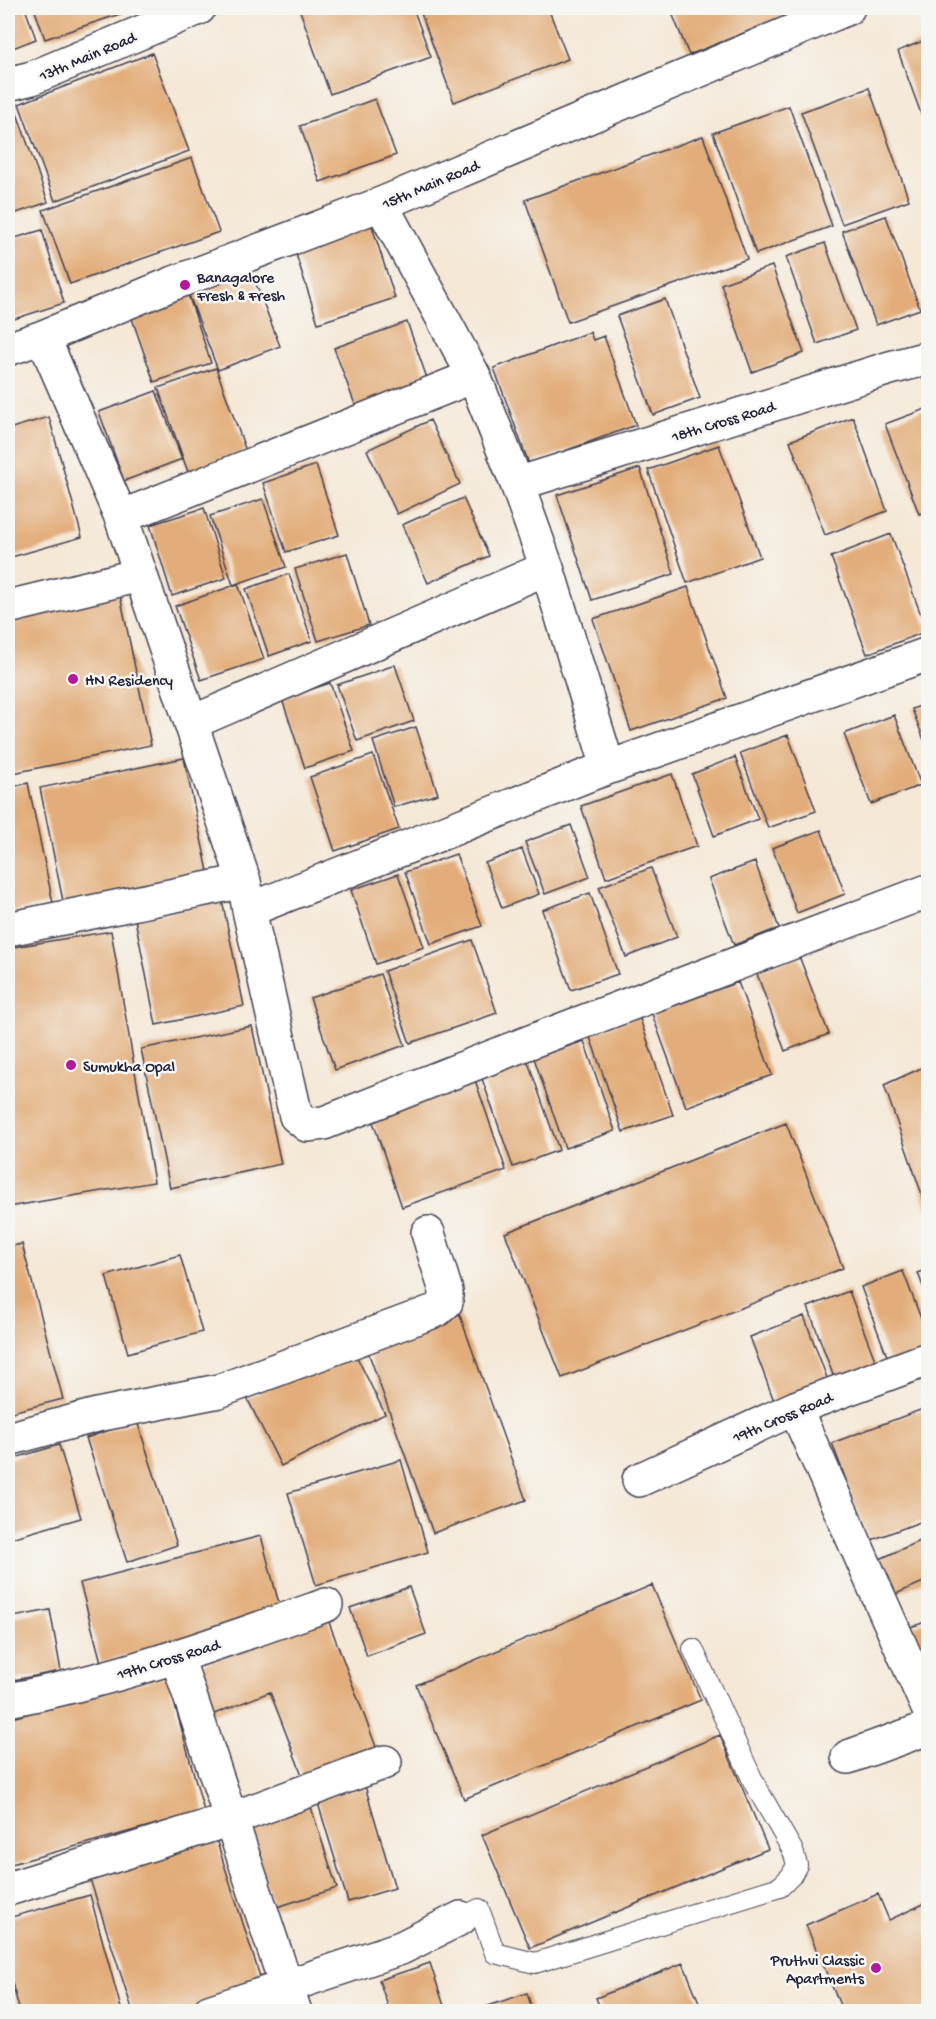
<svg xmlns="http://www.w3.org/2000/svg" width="936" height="2019" viewBox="0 0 936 2019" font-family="'Gochi Hand',sans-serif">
  <rect width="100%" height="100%" fill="#f6f6f2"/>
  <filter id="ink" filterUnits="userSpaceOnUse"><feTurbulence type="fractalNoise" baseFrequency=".0167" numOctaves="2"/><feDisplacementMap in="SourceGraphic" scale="12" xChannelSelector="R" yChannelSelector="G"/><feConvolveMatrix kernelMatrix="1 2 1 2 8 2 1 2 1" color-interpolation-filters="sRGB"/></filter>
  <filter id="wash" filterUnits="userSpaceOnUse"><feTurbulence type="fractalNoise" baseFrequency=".008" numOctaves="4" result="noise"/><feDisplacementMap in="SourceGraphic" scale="24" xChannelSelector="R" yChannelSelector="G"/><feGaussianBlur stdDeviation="1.35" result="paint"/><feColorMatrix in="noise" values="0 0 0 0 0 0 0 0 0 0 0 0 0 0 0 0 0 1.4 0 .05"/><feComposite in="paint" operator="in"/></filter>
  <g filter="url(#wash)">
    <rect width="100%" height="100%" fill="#f5e8d7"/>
    <g id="blocks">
      <path fill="#e2ad7a" d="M 8,8 L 25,8 L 36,39 L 8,50 Z
        M 34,8 L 138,8 L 45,39 Z
        M 299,8 L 413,8 L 431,57 L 330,94 Z
        M 419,8 L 548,8 L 568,59 L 454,102 Z
        M 670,8 L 806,8 L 689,55 Z
        M 928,39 L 928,133 L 898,51 Z
        M 152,53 L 189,151 L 55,201 L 19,104 Z
        M 869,88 L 909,200 L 842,224 L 801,112 Z
        M 12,99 L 48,202 L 8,216 L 8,100 Z
        M 375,99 L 396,155 L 320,182 L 300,126 Z
        M 789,106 L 832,226 L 756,254 L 713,133 Z
        M 703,136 L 747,259 L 568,322 L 525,200 Z
        M 192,158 L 219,232 L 70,284 L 43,210 Z
        M 886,216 L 920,309 L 876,325 L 842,231 Z
        M 372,226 L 395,298 L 318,323 L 295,251 Z
        M 42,230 L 64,303 L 8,321 L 8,240 Z
        M 825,243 L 856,330 L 817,344 L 786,257 Z
        M 772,266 L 804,353 L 752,372 L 721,284 Z
        M 251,271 L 280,346 L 218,370 L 189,295 Z
        M 185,285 L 211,363 L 154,382 L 127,304 Z
        M 665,299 L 700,398 L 653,415 L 617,316 Z
        M 407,322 L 432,392 L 360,418 L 334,348 Z
        M 590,332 L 593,340 L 604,336 L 636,425 L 529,464 L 494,368 Z
        M 216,368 L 246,451 L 188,472 L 158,388 Z
        M 156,391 L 182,459 L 124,481 L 99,412 Z
        M 928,408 L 928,511 L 919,514 L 885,424 Z
        M 49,417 L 82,537 L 8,558 L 8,429 Z
        M 853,417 L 887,511 L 825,535 L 790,441 Z
        M 430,420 L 460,484 L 397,514 L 367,450 Z
        M 719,445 L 760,557 L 687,583 L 648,470 Z
        M 316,465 L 339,535 L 286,552 L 263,483 Z
        M 640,468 L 674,574 L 592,600 L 557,495 Z
        M 463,498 L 489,556 L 428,583 L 402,525 Z
        M 263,499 L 286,567 L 233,585 L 210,516 Z
        M 204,508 L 226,578 L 172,596 L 150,525 Z
        M 891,534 L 927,631 L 867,654 L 831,557 Z
        M 347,553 L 369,625 L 318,641 L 295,569 Z
        M 289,574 L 312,641 L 269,656 L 246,589 Z
        M 238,584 L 264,659 L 201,680 L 175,606 Z
        M 688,587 L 727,698 L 631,731 L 593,619 Z
        M 119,590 L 151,745 L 8,774 L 8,613 Z
        M 395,665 L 414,721 L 357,741 L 337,685 Z
        M 330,683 L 354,751 L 305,768 L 282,699 Z
        M 928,703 L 928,750 L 912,709 Z
        M 894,715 L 921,785 L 871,804 L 844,734 Z
        M 416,727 L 438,794 L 394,807 L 373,741 Z
        M 788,735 L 816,811 L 768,828 L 740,753 Z
        M 373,755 L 399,829 L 335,851 L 310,777 Z
        M 735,757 L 758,819 L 714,836 L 692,774 Z
        M 184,758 L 209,876 L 64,906 L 40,788 Z
        M 672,774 L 697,846 L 606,878 L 581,806 Z
        M 28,783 L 53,903 L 8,913 L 8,788 Z
        M 571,825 L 590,877 L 545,894 L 525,842 Z
        M 821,830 L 845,894 L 797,913 L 772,848 Z
        M 522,849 L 539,894 L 502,908 L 485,863 Z
        M 456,854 L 482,926 L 431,944 L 405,872 Z
        M 755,862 L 779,928 L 734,945 L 709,879 Z
        M 651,868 L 677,937 L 626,957 L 599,887 Z
        M 398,874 L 424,947 L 376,964 L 351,890 Z
        M 590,893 L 618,974 L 571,990 L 542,910 Z
        M 222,900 L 244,1006 L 156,1025 L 135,919 Z
        M 111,931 L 154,1182 L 8,1207 L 8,948 Z
        M 472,940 L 497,1013 L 410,1043 L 384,971 Z
        M 799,956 L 829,1034 L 785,1051 L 756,971 Z
        M 380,974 L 405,1045 L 335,1070 L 310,998 Z
        M 738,982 L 772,1075 L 686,1107 L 652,1014 Z
        M 639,1016 L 673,1115 L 623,1132 L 589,1034 Z
        M 252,1026 L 281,1164 L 170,1188 L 141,1049 Z
        M 584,1041 L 615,1131 L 565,1148 L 534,1058 Z
        M 527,1059 L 559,1150 L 513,1167 L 481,1076 Z
        M 928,1065 L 928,1212 L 884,1085 Z
        M 475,1080 L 506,1170 L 402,1207 L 371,1116 Z
        M 786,1123 L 843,1268 L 562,1378 L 505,1233 Z
        M 22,1244 L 63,1399 L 8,1413 L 8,1247 Z
        M 180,1255 L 202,1332 L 128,1353 L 106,1276 Z
        M 928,1269 L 928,1300 L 918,1273 Z
        M 903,1271 L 928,1337 L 928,1351 L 890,1364 L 861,1287 Z
        M 849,1291 L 878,1368 L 836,1383 L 808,1307 Z
        M 459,1313 L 526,1500 L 433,1533 L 366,1346 Z
        M 804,1316 L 830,1386 L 776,1406 L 750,1337 Z
        M 352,1347 L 385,1414 L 281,1466 L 247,1398 Z
        M 928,1407 L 928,1519 L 869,1541 L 832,1443 Z
        M 137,1421 L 177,1545 L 127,1562 L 86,1438 Z
        M 59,1445 L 81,1518 L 8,1539 L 8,1460 Z
        M 401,1460 L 428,1552 L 316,1585 L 288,1493 Z
        M 261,1536 L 282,1615 L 101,1662 L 80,1583 Z
        M 928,1537 L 928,1580 L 882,1600 L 869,1564 Z
        M 652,1585 L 701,1700 L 464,1799 L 416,1685 Z
        M 409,1587 L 426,1634 L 367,1656 L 350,1608 Z
        M 50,1610 L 61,1671 L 8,1681 L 8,1618 Z
        M 327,1617 L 378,1752 L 304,1780 L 270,1692 L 209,1716 L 191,1669 Z
        M 928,1621 L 928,1696 L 905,1629 Z
        M 167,1676 L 204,1811 L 8,1865 L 8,1719 Z
        M 720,1735 L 768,1849 L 530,1948 L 482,1835 Z
        M 365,1786 L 395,1888 L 348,1902 L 317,1800 Z
        M 310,1804 L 337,1888 L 274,1908 L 247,1824 Z
        M 214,1833 L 263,1986 L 182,2012 L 133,2012 L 88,1873 Z
        M 878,1894 L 889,1920 L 928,1902 L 928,2012 L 843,2012 L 806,1925 Z
        M 90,1895 L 122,2012 L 20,2012 L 8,1968 L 8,1918 Z
        M 430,1963 L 446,2012 L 390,2012 L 379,1980 Z
        M 683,1963 L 703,2012 L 602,2012 L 596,1998 Z
        M 527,1993 L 533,2012 L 473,2012 L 473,2011 Z"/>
    </g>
  </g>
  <g filter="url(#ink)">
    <use href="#blocks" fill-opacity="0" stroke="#424052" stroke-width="1.5"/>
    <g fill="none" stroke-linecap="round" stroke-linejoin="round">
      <g stroke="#424052" stroke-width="22">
        <path id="lane" d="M 461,1918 L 479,1909 L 495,1953 L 535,1963 L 780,1887 L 791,1876 L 797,1865 L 793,1851 L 755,1785 L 693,1649"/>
      </g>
      <g stroke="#424052" stroke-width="36">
        <path id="street" d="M 8,84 L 32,78 L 199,8
          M 381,204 L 474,376 L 517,484 L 547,568 L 608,767
          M 43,337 L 121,517 L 191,723 L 547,568
          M 8,349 L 43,337 L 174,283 L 381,204 L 848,8
          M 517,484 L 890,368 L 928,358
          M 121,517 L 474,376
          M 8,607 L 140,575
          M 191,723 L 244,881 L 249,910 L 593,773 L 928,654
          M 249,910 L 296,1116 L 307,1125 L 324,1123 L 535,1040 L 928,891
          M 8,929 L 244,881
          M 795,1408 L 928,1708
          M 8,1439 L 97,1415 L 219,1391 L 437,1310 L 446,1302 L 446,1291 L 428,1233
          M 639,1480 L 795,1408 L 928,1359
          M 177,1657 L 295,2012
          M 8,1700 C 117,1680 221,1642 326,1605
          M 848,1757 L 928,1728
          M 8,1889 L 231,1819 L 385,1762
          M 209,2012 L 401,1948 L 461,1918"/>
      </g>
      <use href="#lane" stroke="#fff" stroke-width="20"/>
      <use href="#street" stroke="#fff" stroke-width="33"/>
    </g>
  </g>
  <g fill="#b5179e" stroke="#f6f6f2" stroke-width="2">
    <circle cx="185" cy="285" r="6"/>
    <circle cx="73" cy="679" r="6"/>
    <circle cx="71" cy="1065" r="6"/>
    <circle cx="876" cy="1968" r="6"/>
  </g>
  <g text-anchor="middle" stroke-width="5" stroke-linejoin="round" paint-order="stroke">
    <g font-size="16" fill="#22223b" stroke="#f6f6f2">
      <text transform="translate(87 55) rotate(-23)" y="6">13th Main Road</text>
      <text transform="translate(430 183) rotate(-23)" y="6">15th Main Road</text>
      <text transform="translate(723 420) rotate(-17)" y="6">18th Cross Road</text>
      <text transform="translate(782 1416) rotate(-23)" y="6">19th Cross Road</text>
      <text transform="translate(168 1658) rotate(-17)" y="6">19th Cross Road</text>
    </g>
    <g font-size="16" fill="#22223b" stroke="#f6f6f2" text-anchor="start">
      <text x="197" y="282">Banagalore<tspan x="197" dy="18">Fresh &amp; Fresh</tspan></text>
      <text x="85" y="685">HN Residency</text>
      <text x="83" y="1071">Sumukha Opal</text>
      <text x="864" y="1965" text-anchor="end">Pruthvi Classic<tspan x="864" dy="18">Apartments</tspan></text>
    </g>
  </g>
  <rect width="936" height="2019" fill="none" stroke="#f6f6f2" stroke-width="30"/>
</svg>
